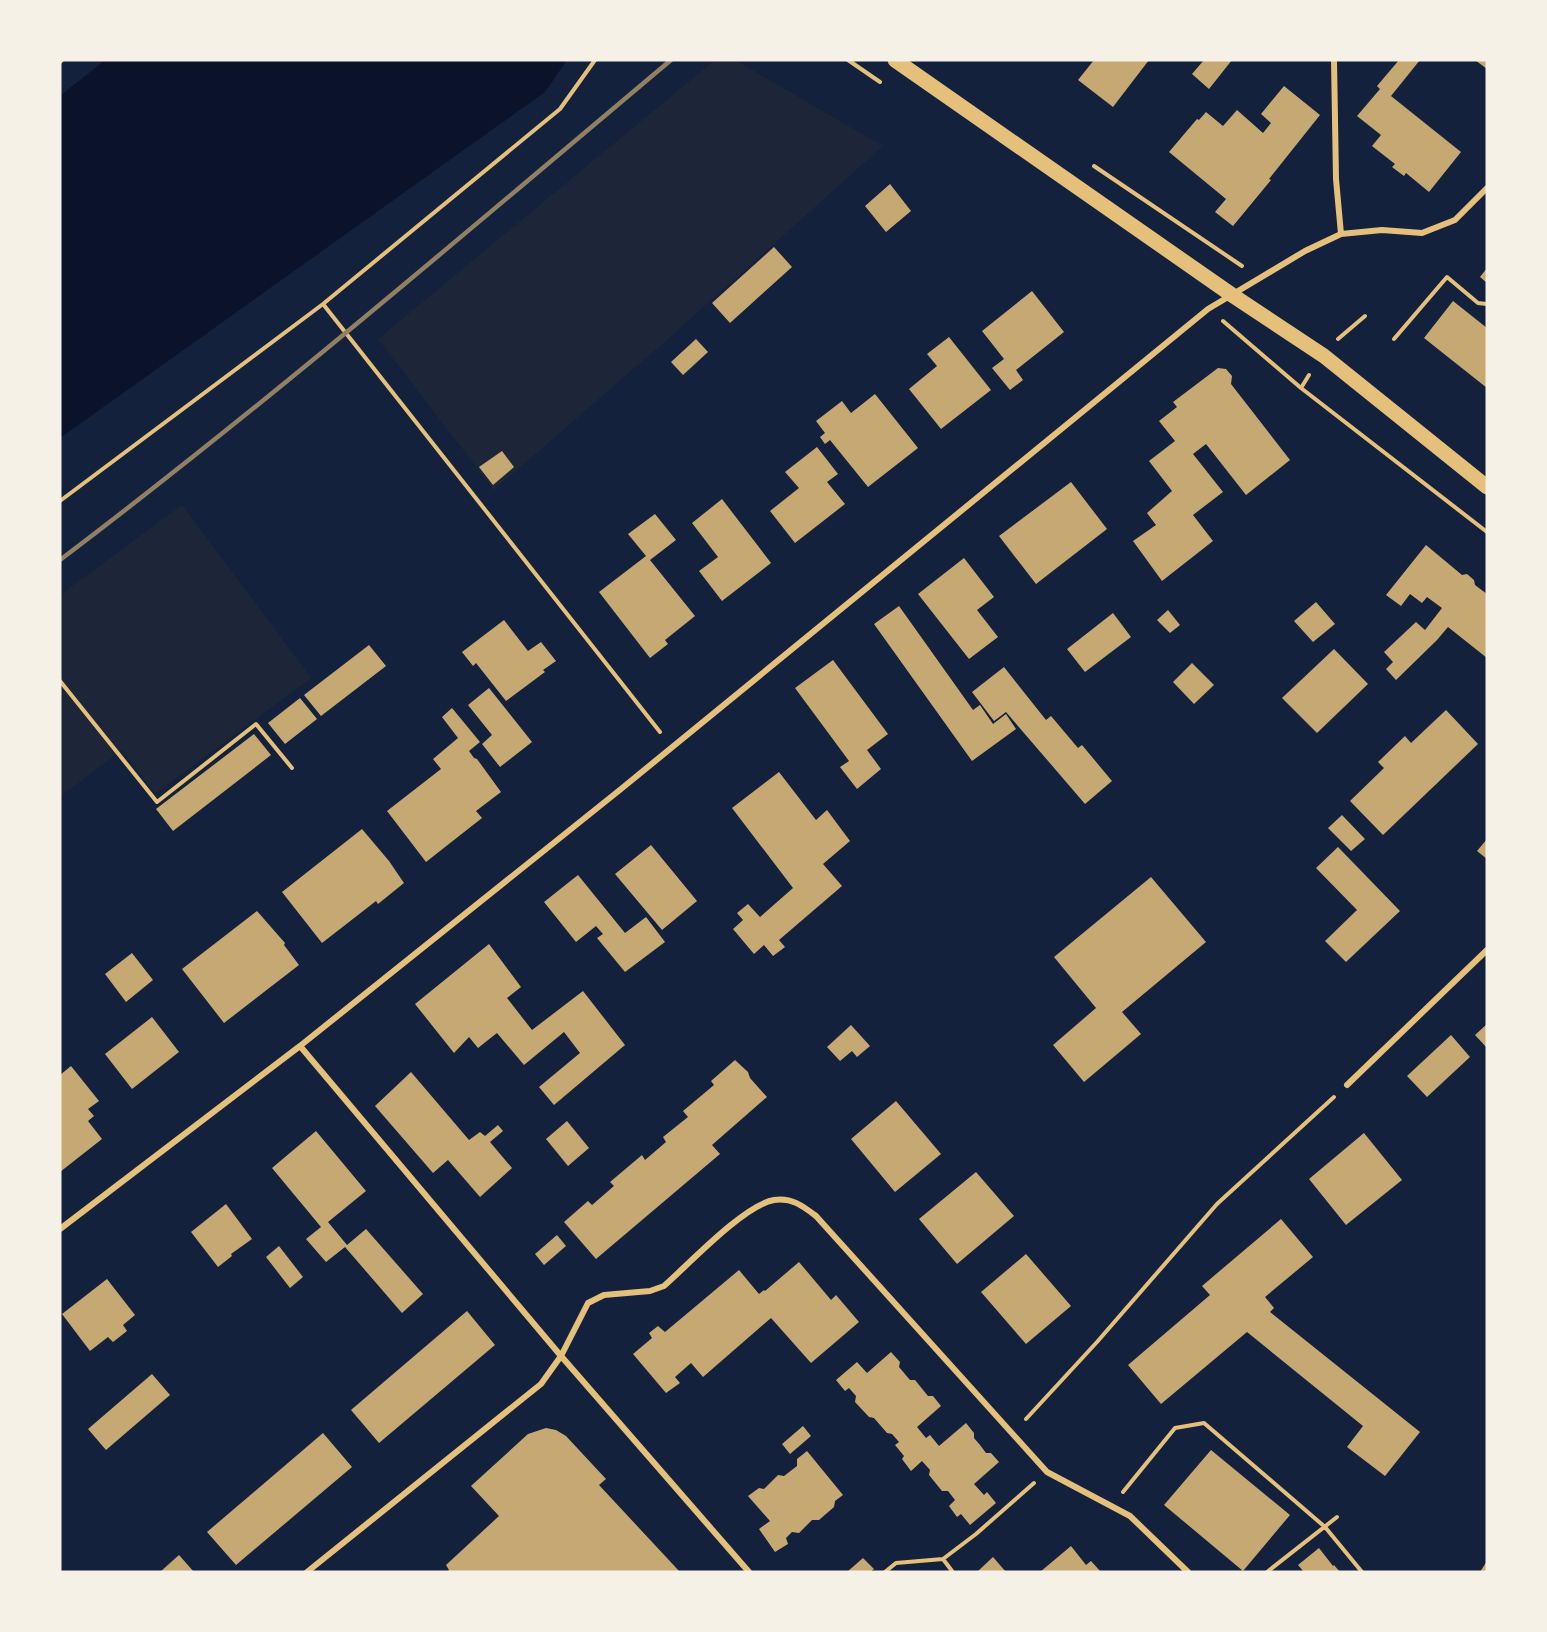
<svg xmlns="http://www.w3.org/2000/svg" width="1547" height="1632" viewBox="0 0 1547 1632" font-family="Raleway,sans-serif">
  <rect width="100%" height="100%" fill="#14213d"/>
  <path fill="#1d2539" d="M 715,60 L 735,60 L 883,146 L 669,338 L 494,490 L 378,339 Z
    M 182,505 L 311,678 L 155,794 L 122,750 L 60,797 L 60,595 Z"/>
  <path fill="#0b132b" d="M 105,60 L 567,60 L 545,92 L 60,438 L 60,96 Z"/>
  <path fill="#c6a872" d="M 1094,60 L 1149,60 L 1113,107 L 1078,80 Z
    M 1204,60 L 1232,60 L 1209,89 L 1192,74 Z
    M 1399,60 L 1420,60 L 1391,96 L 1461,152 L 1429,192 L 1406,173 L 1404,176 L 1392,167 L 1395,164 L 1372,146 L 1381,135 L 1357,116 L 1380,89 L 1377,86 Z
    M 1475,60 L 1487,60 L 1487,69 Z
    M 1284,86 L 1320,115 L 1269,179 L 1271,180 L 1233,226 L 1215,212 L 1226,199 L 1169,152 L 1197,119 L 1199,120 L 1206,112 L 1223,126 L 1237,110 L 1263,133 L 1271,123 L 1261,114 Z
    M 890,184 L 911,211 L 886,232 L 865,206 Z
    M 774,247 L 792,267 L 730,323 L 712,303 Z
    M 1487,268 L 1487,283 L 1480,277 Z
    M 1032,291 L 1064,332 L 1016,370 L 1023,380 L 1010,390 L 992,368 L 1004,359 L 982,331 Z
    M 1453,301 L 1487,328 L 1487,388 L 1424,338 Z
    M 949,337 L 991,390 L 941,429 L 909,389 L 937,366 L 927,354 Z
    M 696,339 L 708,352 L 683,375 L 671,362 Z
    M 1218,368 L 1226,369 L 1232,376 L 1231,384 L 1290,460 L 1246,495 L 1206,444 L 1193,454 L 1223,492 L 1193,515 L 1213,541 L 1162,581 L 1133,541 L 1156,525 L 1147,513 L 1172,491 L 1149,461 L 1175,441 L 1159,421 L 1177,407 L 1173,402 Z
    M 875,394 L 918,448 L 868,487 L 830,440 L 825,444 L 820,437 L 825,433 L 816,421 L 842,401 L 851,413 Z
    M 817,447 L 838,474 L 827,482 L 845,504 L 795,543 L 770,511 L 799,488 L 785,472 Z
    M 502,451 L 514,467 L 493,485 L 479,467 Z
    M 1071,482 L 1107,529 L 1036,584 L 999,536 Z
    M 722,499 L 771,563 L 722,601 L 699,571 L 718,557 L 692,523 Z
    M 655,514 L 676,540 L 650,560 L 695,616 L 665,640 L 668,644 L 650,658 L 599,592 L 646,556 L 628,534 Z
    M 1426,545 L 1462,575 L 1467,574 L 1474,580 L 1475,585 L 1487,594 L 1487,658 L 1448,627 L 1437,640 L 1396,680 L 1386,669 L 1393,662 L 1384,652 L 1416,622 L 1425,630 L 1442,608 L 1427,597 L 1422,603 L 1410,594 L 1401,606 L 1386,595 Z
    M 964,558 L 994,597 L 977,610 L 998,637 L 969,659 L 918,594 Z
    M 1316,602 L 1335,624 L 1313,642 L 1294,621 Z
    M 899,606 L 973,710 L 980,705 L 993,724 L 1006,714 L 1016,729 L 972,761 L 874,624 Z
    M 1168,610 L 1180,625 L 1170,633 L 1157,620 Z
    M 1113,613 L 1131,637 L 1085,672 L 1067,649 Z
    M 504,620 L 528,651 L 541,642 L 556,661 L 543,670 L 545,672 L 506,701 L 476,663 L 473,666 L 462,652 Z
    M 369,645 L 386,666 L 321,716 L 304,695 Z
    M 1334,649 L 1368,684 L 1317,733 L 1282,698 Z
    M 833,660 L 888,734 L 867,750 L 881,769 L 857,789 L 840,767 L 849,761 L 795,688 Z
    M 1192,663 L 1214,685 L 1194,704 L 1173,682 Z
    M 1004,667 L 1046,720 L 1051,716 L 1078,748 L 1082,745 L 1112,781 L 1085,804 L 1006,712 L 994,721 L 972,692 Z
    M 489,688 L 532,742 L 500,767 L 482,744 L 492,735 L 468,705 Z
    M 300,698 L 317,719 L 285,744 L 268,723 Z
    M 452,708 L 480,742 L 469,751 L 474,758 L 477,759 L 501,792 L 476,811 L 482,818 L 426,862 L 387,811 L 441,769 L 433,759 L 458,738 L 442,717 Z
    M 1446,710 L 1478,744 L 1383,835 L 1350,801 L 1384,768 L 1378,762 L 1405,736 L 1411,743 Z
    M 254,734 L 271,755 L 173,831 L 156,809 Z
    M 779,772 L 816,820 L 827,810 L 850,841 L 823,864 L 842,886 L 779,940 L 785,947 L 773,956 L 764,945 L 754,954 L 733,929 L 743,920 L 737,913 L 748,904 L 760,917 L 793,888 L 732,808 Z
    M 1342,815 L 1365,839 L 1351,851 L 1328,828 Z
    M 362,829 L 389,861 L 404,883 L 378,904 L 376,901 L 322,943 L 282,892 Z
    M 1487,839 L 1487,859 L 1477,851 Z
    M 651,845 L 697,901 L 662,930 L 615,874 Z
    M 1338,847 L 1400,911 L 1346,962 L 1325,941 L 1357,910 L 1316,868 Z
    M 578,875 L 625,933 L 646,917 L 665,942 L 625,972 L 597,938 L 603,934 L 596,926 L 576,942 L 544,902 Z
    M 1151,877 L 1206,942 L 1122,1012 L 1141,1034 L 1084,1082 L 1053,1045 L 1096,1008 L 1054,957 Z
    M 257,911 L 285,943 L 284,945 L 299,965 L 224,1023 L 182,969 Z
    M 489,944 L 521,987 L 507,998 L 532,1030 L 583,991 L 625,1045 L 554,1105 L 539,1087 L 580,1053 L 564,1032 L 524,1065 L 497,1033 L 478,1048 L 469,1037 L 454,1053 L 415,1004 Z
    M 132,953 L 153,980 L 126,1002 L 105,974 Z
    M 152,1017 L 179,1052 L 132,1089 L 105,1054 Z
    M 1487,1024 L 1487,1048 L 1475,1035 Z
    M 851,1025 L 870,1046 L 857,1057 L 852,1051 L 840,1061 L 827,1047 Z
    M 1451,1035 L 1470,1057 L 1427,1097 L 1407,1076 Z
    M 735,1060 L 748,1072 L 750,1078 L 767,1097 L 712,1145 L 720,1154 L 596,1259 L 564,1222 L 588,1201 L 592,1205 L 614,1186 L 610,1182 L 642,1155 L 645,1160 L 666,1142 L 663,1137 L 688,1117 L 683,1111 L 714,1085 L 711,1081 Z
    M 71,1066 L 99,1101 L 88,1109 L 94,1116 L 88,1121 L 102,1139 L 60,1172 L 60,1075 Z
    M 411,1072 L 469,1140 L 480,1132 L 485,1136 L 498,1125 L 503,1131 L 490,1142 L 512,1168 L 480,1197 L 448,1160 L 433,1173 L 375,1106 Z
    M 896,1101 L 941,1154 L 895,1192 L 851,1139 Z
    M 567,1121 L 589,1148 L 568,1166 L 546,1139 Z
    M 316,1131 L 366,1191 L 328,1222 L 347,1245 L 366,1229 L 423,1294 L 402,1313 L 345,1247 L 326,1262 L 306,1239 L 321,1227 L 272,1168 Z
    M 1364,1133 L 1402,1180 L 1346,1225 L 1309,1179 Z
    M 976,1172 L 1014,1216 L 957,1264 L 919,1219 Z
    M 226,1204 L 252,1239 L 231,1254 L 232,1256 L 218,1267 L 191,1232 Z
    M 1281,1219 L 1313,1257 L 1265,1297 L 1274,1308 L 1270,1312 L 1420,1432 L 1385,1476 L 1347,1447 L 1363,1426 L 1247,1332 L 1161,1404 L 1128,1365 L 1210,1295 L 1202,1286 Z
    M 557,1235 L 566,1246 L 544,1265 L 535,1254 Z
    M 279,1246 L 303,1277 L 290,1288 L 266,1257 Z
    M 1026,1254 L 1071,1306 L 1026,1344 L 981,1292 Z
    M 799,1262 L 831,1300 L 836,1295 L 859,1322 L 811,1363 L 771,1318 L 703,1377 L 691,1363 L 675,1377 L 680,1383 L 666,1393 L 633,1354 L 652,1338 L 649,1333 L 658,1326 L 665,1332 L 739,1270 L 759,1294 L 764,1290 L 765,1291 Z
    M 107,1279 L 135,1315 L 123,1325 L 127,1331 L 113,1342 L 108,1337 L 90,1351 L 62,1314 Z
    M 467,1311 L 495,1345 L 379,1443 L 351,1410 Z
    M 891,1352 L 900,1362 L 899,1367 L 910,1380 L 915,1380 L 928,1396 L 933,1396 L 941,1406 L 917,1427 L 926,1438 L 930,1435 L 939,1446 L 966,1423 L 974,1433 L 974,1438 L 980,1445 L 986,1453 L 991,1453 L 999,1462 L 974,1484 L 984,1495 L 987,1492 L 996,1503 L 970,1525 L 961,1514 L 957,1517 L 949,1506 L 955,1500 L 948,1491 L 942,1491 L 929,1475 L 930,1470 L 922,1461 L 911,1471 L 902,1459 L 904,1456 L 895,1445 L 899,1442 L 892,1434 L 887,1433 L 874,1418 L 869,1417 L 855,1402 L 856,1396 L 849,1388 L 845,1391 L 836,1380 L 857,1362 L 867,1373 Z
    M 152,1374 L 170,1395 L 106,1450 L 88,1429 Z
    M 803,1426 L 811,1436 L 790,1454 L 782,1444 Z
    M 546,1428 L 556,1430 L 566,1436 L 606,1479 L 599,1485 L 680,1572 L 447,1572 L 449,1570 L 446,1565 L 499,1516 L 471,1486 L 528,1434 Z
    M 323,1433 L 352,1467 L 236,1565 L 207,1532 Z
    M 1211,1450 L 1290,1515 L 1243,1571 L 1164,1505 Z
    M 807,1451 L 843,1495 L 835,1501 L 834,1507 L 819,1520 L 812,1520 L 799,1533 L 792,1532 L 786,1538 L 788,1544 L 775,1552 L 759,1529 L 770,1521 L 748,1496 L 759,1488 L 764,1489 L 778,1475 L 784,1476 L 797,1466 L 797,1459 Z
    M 1071,1546 L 1086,1565 L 1091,1561 L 1101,1572 L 1040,1572 Z
    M 1319,1548 L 1333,1566 L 1334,1565 L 1340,1572 L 1304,1572 L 1298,1565 Z
    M 179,1555 L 194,1572 L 160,1572 Z
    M 993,1557 L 1006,1572 L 977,1572 Z
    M 863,1558 L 874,1569 L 870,1572 L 847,1572 Z
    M 1487,1561 L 1487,1572 L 1480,1572 Z"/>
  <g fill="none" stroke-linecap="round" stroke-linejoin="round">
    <path stroke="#e5c07b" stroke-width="4" d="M 848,60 L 880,82
      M 60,62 L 62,60
      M 1094,166 L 1242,266
      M 323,304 L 660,732
      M 1223,321 L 1301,388 L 1487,532
      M 1338,339 L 1365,316
      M 1394,339 L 1447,277 L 1478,303 L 1487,304
      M 1301,388 L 1309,375
      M 60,501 L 323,304 L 560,109 L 595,60
      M 60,681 L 157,802 L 256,724 L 292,768
      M 1026,1419 L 1097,1342 L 1217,1204 L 1334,1097
      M 1123,1492 L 1175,1428 L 1204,1423 L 1325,1527 L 1362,1572
      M 943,1559 L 952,1571
      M 885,1572 L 896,1563 L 943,1559 L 976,1534 L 1034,1483
      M 1267,1572 L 1337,1517"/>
    <path stroke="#e5c07b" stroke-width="6" d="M 1334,60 L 1336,179 L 1341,234
      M 300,1046 L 561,1356 L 749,1572
      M 1347,1085 L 1487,950
      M 60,1229 L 300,1046 L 621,789 L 1208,309 L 1305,251 L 1341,234 L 1382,230 L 1422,233 L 1455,220 L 1487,188
      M 307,1572 L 541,1384 L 561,1356 L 588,1303 L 604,1295 L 650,1291 L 664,1286 C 688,1265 744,1205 774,1200 C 791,1197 803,1206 816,1216 L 1047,1472 L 1130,1516 L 1188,1572"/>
    <path stroke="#e5c07b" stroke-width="15" d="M 895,60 L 1232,295 L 1324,356 L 1487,487"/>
    <path stroke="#918062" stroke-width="4.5" d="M 60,560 C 270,401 470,229 671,60"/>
  </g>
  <rect width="1547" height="1632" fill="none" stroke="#f6f1e7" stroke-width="123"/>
</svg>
